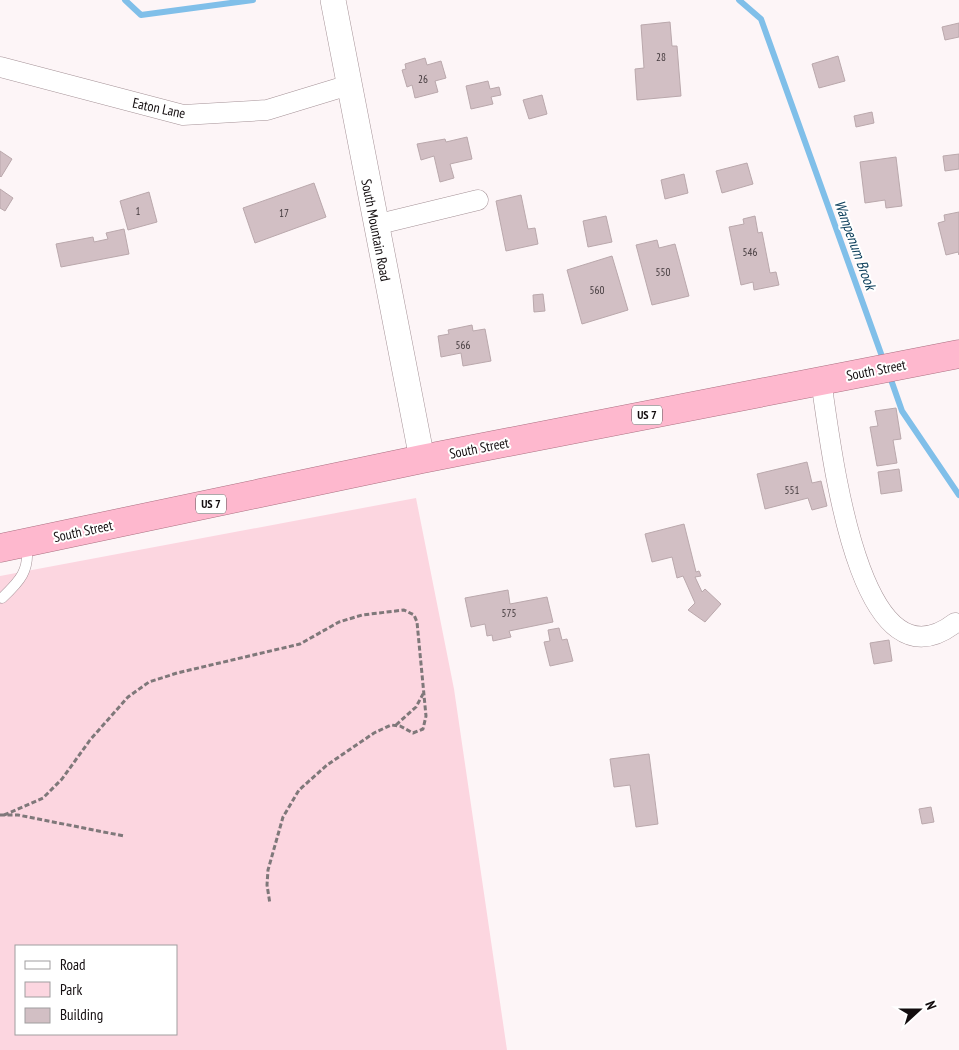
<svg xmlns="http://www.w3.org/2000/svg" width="959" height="1050" viewBox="0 0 959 1050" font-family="'PT Sans Narrow',sans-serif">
  <rect width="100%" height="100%" fill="#fdf5f7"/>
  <path fill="#fcd6e0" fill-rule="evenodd" d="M 416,498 L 454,689 L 507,1050 L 0,1050 L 0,576 ZM 16,946 L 176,946 L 176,1034 L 16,1034 Z"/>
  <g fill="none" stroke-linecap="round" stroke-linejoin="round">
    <path stroke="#80bfe9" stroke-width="6" d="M 125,0 L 141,15 L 253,0
      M 739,0 L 761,19 L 884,362
      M 889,374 L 902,411 L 959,495"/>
  </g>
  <path fill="#d2bfc4" stroke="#baa8ac" d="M 670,22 L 672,46 L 677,46 L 681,96 L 637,100 L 635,69 L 644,68 L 641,25 Z
    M 959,23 L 959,37 L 945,40 L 942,27 Z
    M 838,56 L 845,81 L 819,88 L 812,64 Z
    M 425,58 L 427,65 L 441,61 L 446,78 L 435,81 L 438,92 L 415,98 L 412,85 L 407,87 L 402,70 L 406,69 L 405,64 Z
    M 488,81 L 490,89 L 499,87 L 501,95 L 491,97 L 493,104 L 471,109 L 466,86 Z
    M 542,95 L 547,114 L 529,119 L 523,100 Z
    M 872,112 L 874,123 L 856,127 L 854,116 Z
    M 467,137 L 472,159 L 450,164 L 454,178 L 440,182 L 434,156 L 421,160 L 417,144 L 445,139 L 446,142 Z
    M 0,151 L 12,159 L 1,177 L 0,176 Z
    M 959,154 L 959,169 L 945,171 L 943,156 Z
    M 896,157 L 902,206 L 886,208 L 885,200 L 865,203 L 860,162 Z
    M 747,163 L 753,184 L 722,193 L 716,171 Z
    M 684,174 L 688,193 L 665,199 L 661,180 Z
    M 314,183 L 326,217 L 255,243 L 243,208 Z
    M 0,189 L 13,198 L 5,211 L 0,208 Z
    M 149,192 L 157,222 L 128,230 L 120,201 Z
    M 521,195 L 528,229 L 535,228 L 538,244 L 506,251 L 496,201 Z
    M 959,212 L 959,255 L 958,252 L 946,255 L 938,223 L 945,221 L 944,215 Z
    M 606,216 L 612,242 L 588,247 L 583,221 Z
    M 755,216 L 758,233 L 762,232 L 770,273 L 776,272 L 779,285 L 754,290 L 753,282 L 741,285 L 729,227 L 744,224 L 743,219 Z
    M 124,229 L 129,254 L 61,267 L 56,244 L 93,237 L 94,242 L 108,239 L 106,233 Z
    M 657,240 L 659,248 L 675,244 L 689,296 L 652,305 L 636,245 Z
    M 612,256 L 628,310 L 582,324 L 567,270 Z
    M 543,294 L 545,311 L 534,312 L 533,295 Z
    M 472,325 L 473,331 L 485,329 L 491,361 L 463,366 L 461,353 L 441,357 L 438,336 L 449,334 L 448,330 Z
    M 896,408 L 901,439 L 893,440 L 897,463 L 877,466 L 870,427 L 878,426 L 875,411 Z
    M 807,462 L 812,483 L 821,481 L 827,506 L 812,510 L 808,498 L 765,509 L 757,474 Z
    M 899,469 L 902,491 L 881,494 L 878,472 Z
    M 684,524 L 696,572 L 699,571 L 701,576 L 695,577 L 702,592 L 705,589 L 721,604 L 705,622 L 688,610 L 695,603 L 683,576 L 677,578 L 672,557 L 652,562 L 645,534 Z
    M 508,590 L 510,604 L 547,597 L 553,622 L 509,631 L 511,637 L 493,641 L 492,635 L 487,636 L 485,624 L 471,627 L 465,598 Z
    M 559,628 L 562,640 L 567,639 L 573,661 L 550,666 L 544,642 L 550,641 L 548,630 Z
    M 889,640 L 892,661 L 874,664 L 870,643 Z
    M 649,754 L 658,824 L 636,827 L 630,785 L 614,787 L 610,759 Z
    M 931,807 L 934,822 L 922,824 L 919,809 Z"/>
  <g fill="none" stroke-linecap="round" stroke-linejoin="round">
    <g stroke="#a59297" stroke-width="11">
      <path id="service" d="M 2,598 C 19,582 31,570 26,544"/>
    </g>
    <g stroke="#a59297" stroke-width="21">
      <path id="minor" d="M 0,67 L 183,115 L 267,110 L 349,85
        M 375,225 L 478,200
        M 821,381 C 830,435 856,699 955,623"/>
    </g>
    <g stroke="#a59297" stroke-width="26">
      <path id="tertiary" d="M 333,0 L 422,459"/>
    </g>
    <g stroke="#ab7182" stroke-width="29">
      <path id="trunk" d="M 0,548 L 422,459 L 959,354"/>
    </g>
    <path stroke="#7f787a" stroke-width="3" stroke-dasharray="5 2.5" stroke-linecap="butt" d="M 396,725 L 416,707 L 423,694
      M 0,815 L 18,815 L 124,836
      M 4,815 L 43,798 L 62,779 L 90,740 L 128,697 L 149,682 L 177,673 L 300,644 L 339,622 L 362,615 L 404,610 L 414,615 L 417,622 L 426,716 L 423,729 L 413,733 L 400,726 L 391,725 L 374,733 L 327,765 L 299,790 L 283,817 L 268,870 L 267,885 L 270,904"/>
    <use href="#service" stroke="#fff" stroke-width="10"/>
    <use href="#minor" stroke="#fff" stroke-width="20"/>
    <use href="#tertiary" stroke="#fff" stroke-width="25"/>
    <use href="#trunk" stroke="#feb8ce" stroke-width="28"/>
  </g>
  <g text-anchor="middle" stroke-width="4" stroke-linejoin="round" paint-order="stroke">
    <g font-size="11" fill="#42393c">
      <text x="661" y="61">28</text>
      <text x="423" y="83">26</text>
      <text x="138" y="215">1</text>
      <text x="284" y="217">17</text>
      <text x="750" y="256">546</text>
      <text x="663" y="276">550</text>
      <text x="597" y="294">560</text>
      <text x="463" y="349">566</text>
      <text x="792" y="494">551</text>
      <text x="509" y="617">575</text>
    </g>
    <g fill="#fff" stroke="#595556" stroke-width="1">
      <rect x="632" y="405.5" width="30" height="19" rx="4"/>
      <rect x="196" y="494.5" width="30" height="19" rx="4"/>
    </g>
    <g font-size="12" font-weight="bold" fill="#120c0e">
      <text x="647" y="419">US 7</text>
      <text x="211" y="508">US 7</text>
    </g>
    <g font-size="14" fill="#120c0e" stroke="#fff">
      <text transform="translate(159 108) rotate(12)" y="5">Eaton Lane</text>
      <text transform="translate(376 230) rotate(79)" y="5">South Mountain Road</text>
      <text transform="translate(876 370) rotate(-11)" y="5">South Street</text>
      <text transform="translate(479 448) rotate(-11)" y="5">South Street</text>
      <text transform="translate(83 531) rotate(-12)" y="5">South Street</text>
    </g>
    <g font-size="15" font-style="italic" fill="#0f415d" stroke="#fff">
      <text transform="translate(855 245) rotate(70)" y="5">Wampenum Brook</text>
    </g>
  </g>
  <rect x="15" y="945" width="162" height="90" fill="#ffffff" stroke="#a09e9f"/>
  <rect x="25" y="961" width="25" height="8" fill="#ffffff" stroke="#a09e9f"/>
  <text x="60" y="970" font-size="15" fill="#120c0e">Road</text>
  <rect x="25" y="982" width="25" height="15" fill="#fcd6e0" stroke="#a09e9f"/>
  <text x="60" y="995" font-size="15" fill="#120c0e">Park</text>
  <rect x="25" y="1008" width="25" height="15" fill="#d2bfc4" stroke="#a09e9f"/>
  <text x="60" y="1020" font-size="15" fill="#120c0e">Building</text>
  <g transform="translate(919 1010) rotate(69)" stroke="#ffffff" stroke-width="4" paint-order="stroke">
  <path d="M0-4L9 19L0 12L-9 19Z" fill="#120c0e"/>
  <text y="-8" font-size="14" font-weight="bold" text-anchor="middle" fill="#120c0e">N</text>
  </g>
</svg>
